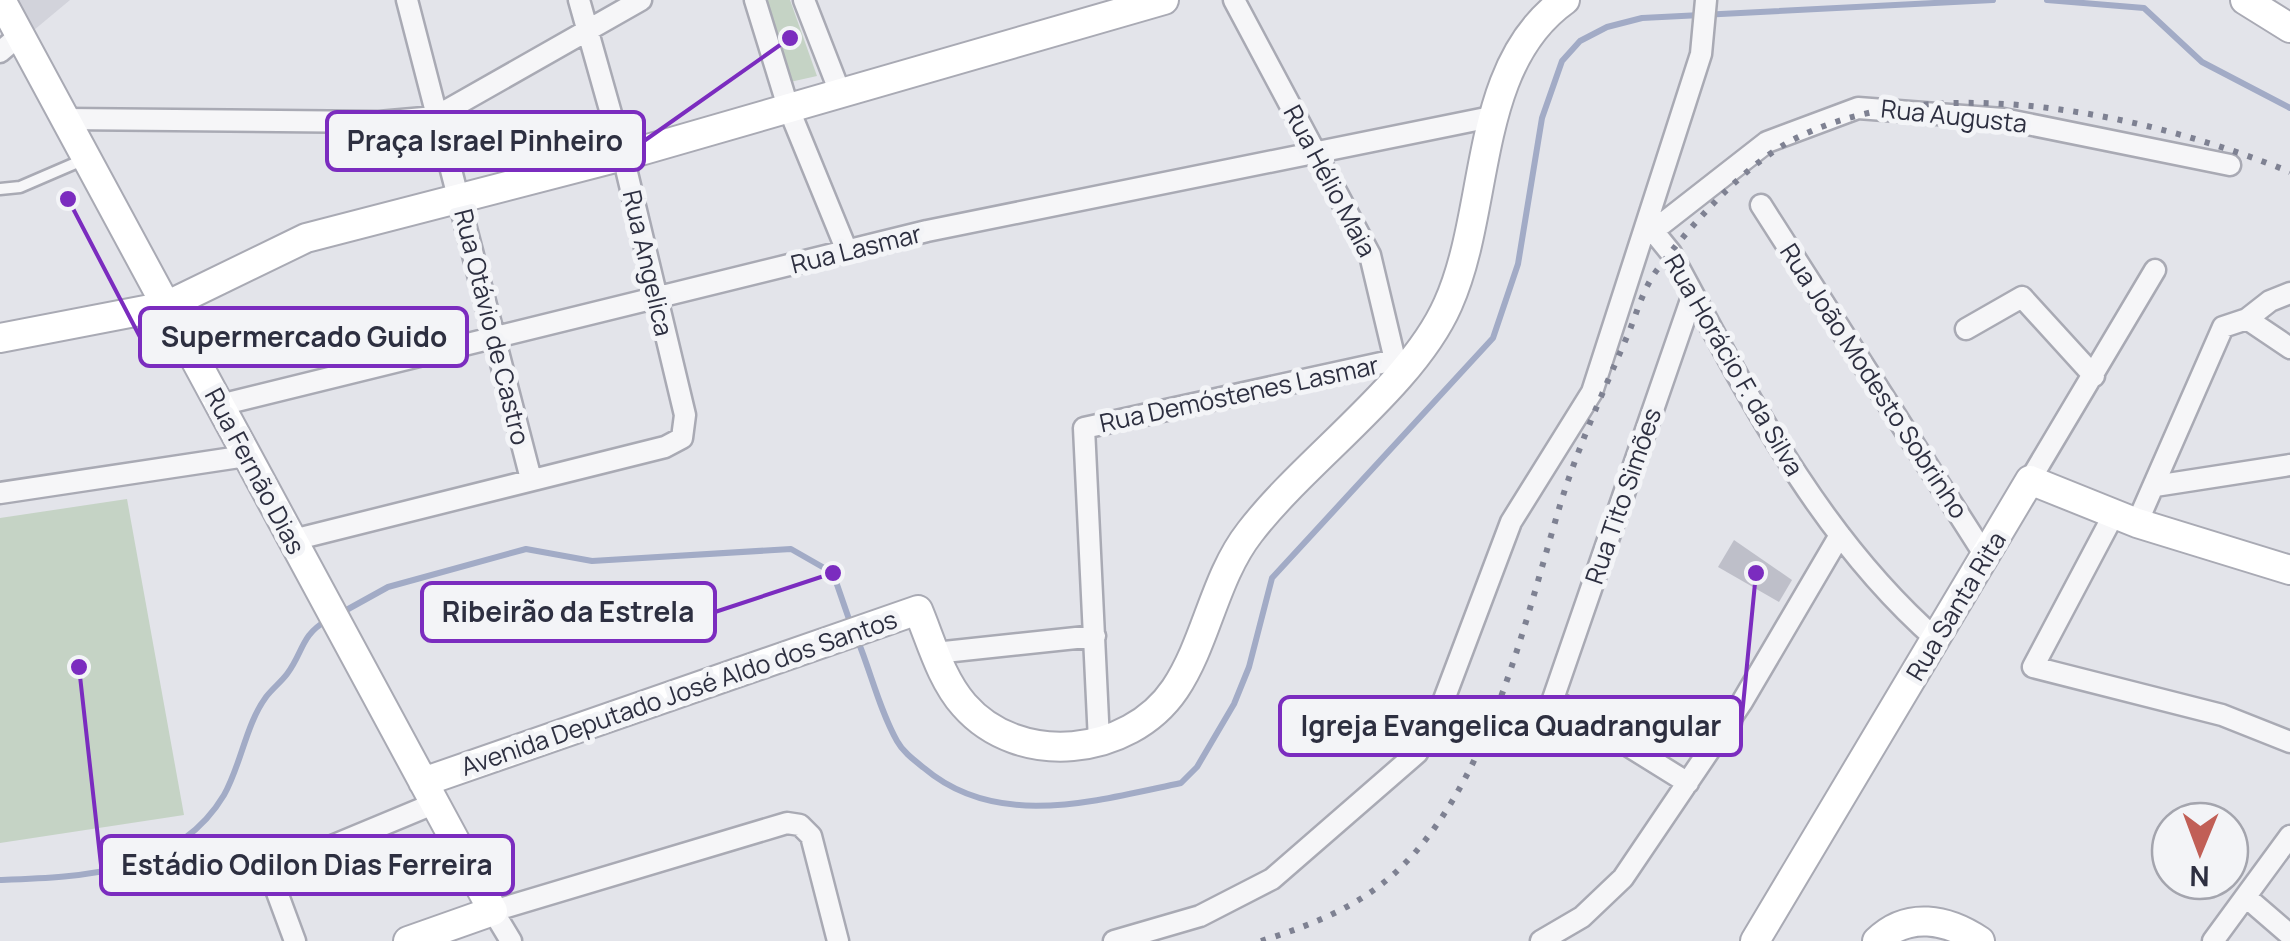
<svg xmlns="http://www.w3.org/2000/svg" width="2290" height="941" viewBox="0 0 2290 941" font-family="Manrope,sans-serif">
  <rect width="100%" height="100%" fill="#e3e4ea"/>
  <path fill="#d2d3db" d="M 17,0 L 70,0 L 34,30 Z"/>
  <path fill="#c5d3c5" d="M 763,0 L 790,0 L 817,76 L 790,82 Z
    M 127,499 L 184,815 L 0,843 L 0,518 Z"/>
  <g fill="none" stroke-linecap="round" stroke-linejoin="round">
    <path stroke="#a2abc6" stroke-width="6" d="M 2047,0 L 2144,8 L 2202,62 L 2290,108
      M 341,613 L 388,587 L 526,549 L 592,561 L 791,549 L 833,573 L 851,625
      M 858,641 C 871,673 880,711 897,741 C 903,752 914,760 924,768 C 997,830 1095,801 1181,783 L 1197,767 L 1234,704 L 1249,667 L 1272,578 L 1493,338 L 1518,264 L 1542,118 L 1562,61 L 1580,41 L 1607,27 L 1642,18 L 1993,0
      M 0,880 C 82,877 177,874 224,795 C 241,765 246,724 266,697 C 272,689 281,682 287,674 C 303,653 301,635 326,621"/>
  </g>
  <path fill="#bebfc9" d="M 1734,540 L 1792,580 L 1779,602 L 1718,567 Z"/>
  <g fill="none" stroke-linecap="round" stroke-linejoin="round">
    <g stroke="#a9aab4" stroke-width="15">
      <path id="lane" d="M 0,189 L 20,187 L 85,159"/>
    </g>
    <g stroke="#a9aab4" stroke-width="25">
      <path id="street" d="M 407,0 L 531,479
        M 755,0 L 788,107 L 847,251
        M 804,0 L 841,95
        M 1234,0 L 1370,255 L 1395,360 L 1401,369
        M 0,52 L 20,35
        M 65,119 L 379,122 L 435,117 L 641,0
        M 1761,205 L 1986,557
        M 2247,319 L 2290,348
        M 1966,329 L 2022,297 L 2094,376
        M 220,405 L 927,231 L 1496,116
        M 2030,480 L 2155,270
        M 2155,486 L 2290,465
        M 0,493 L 246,456
        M 2114,514 L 2033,667 L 2222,715 L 2290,742
        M 2137,523 L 2223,327 L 2247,319 L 2270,301 L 2290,293
        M 293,540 L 665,447 L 682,438 L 685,415 L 623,156 L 579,0
        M 1937,640 C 1817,535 1746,392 1671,253 L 1649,226 L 1662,224 L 1767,142 L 1858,108 L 2003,119 L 2230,165
        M 935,653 L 1095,636
        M 1099,741 L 1084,428 L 1395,360
        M 1688,783 L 1553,699 L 1693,294
        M 2246,897 L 2290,935
        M 295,941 L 275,887 L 279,868 L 433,804
        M 511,941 L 493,911 L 787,823 L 800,825 L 811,836 L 838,941
        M 1114,941 L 1200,916 L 1272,879 L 1417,753 L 1440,710 L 1511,522 L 1592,392 L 1701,54 L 1706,0
        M 1541,941 L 1582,917 L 1623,878 L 1742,702 L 1840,535
        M 2213,941 L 2290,836"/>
    </g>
    <g stroke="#a9aab4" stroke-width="32">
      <path id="secondary" d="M 1,0 L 493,911 L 408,941
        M 2245,0 L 2290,28
        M 0,338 L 166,306 L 306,238 L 623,156 L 1164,0
        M 423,782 L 918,610 C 931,641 941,679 964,705 C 1019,768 1129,757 1175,689 C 1207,641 1214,578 1250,532 C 1306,459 1412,386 1448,304 C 1491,208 1472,66 1565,0
        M 1755,941 L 2030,480 L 2137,523 L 2290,570
        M 1877,941 C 1908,911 1947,919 1980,941"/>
    </g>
    <use href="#lane" stroke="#f6f6f8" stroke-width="10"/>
    <use href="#street" stroke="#f6f6f8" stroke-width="20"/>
    <use href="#secondary" stroke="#fff" stroke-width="28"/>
    <path stroke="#7e8192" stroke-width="6" stroke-dasharray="5 10" stroke-linecap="butt" d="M 1261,941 C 1318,923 1369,903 1411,857 C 1494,766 1526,617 1561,502 C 1579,444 1605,388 1629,332 C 1637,312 1644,287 1657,270 C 1690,226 1739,171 1787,143 C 1928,65 2150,115 2290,172"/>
  </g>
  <g text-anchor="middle" stroke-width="10" stroke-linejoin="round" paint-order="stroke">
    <g font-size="25" fill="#2d2f40" stroke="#f3f4f7">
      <text transform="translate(1954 116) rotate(6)" y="9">Rua Augusta</text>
      <text transform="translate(1330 181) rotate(62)" y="9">Rua Hélio Maia</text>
      <text transform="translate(856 249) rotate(-14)" y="9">Rua Lasmar</text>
      <text transform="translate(648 263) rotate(77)" y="9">Rua Angelica</text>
      <text transform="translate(492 327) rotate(76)" y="9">Rua Otávio de Castro</text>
      <text transform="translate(1734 365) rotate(60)" y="9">Rua Horácio F. da Silva</text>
      <text transform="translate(1874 381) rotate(57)" y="9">Rua João Modesto Sobrinho</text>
      <text transform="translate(1239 394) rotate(-12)" y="9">Rua Demóstenes Lasmar</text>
      <text transform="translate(255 471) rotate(62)" y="9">Rua Fernão Dias</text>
      <text transform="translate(1623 496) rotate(-71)" y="9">Rua Tito Simões</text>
      <text transform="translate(1956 606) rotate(-59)" y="9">Rua Santa Rita</text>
      <text transform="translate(679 693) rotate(-19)" y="9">Avenida Deputado José Aldo dos Santos</text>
    </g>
  </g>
  <path fill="none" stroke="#7b2cbf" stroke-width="4" d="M790 38L644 141M68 199L140 337M833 573L715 612M1756 573L1741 726M79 667L101 865"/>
  <g fill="#7b2cbf" stroke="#f3f4f7" stroke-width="4">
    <circle cx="790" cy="38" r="10"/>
    <circle cx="68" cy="199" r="10"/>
    <circle cx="833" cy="573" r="10"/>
    <circle cx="1756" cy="573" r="10"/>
    <circle cx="79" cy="667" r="10"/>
  </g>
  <g fill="#f3f4f7" stroke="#7b2cbf" stroke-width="4">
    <rect x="327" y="112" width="317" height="58" rx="10"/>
    <rect x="140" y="308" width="327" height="58" rx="10"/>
    <rect x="422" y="583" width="293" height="58" rx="10"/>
    <rect x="1280" y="697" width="461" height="58" rx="10"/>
    <rect x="101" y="836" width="412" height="58" rx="10"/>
  </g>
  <g font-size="28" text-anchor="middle" font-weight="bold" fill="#2d2f40">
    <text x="485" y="151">Praça Israel Pinheiro</text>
    <text x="304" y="347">Supermercado Guido</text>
    <text x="568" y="622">Ribeirão da Estrela</text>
    <text x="1511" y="736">Igreja Evangelica Quadrangular</text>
    <text x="307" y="875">Estádio Odilon Dias Ferreira</text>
  </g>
  <g transform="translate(2200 851) rotate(181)"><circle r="48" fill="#f3f4f7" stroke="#a4a5ae" stroke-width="2.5"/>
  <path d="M0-8L18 38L0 25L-18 38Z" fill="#c15f56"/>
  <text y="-15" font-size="28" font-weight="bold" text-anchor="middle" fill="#2d2f40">N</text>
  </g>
</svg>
